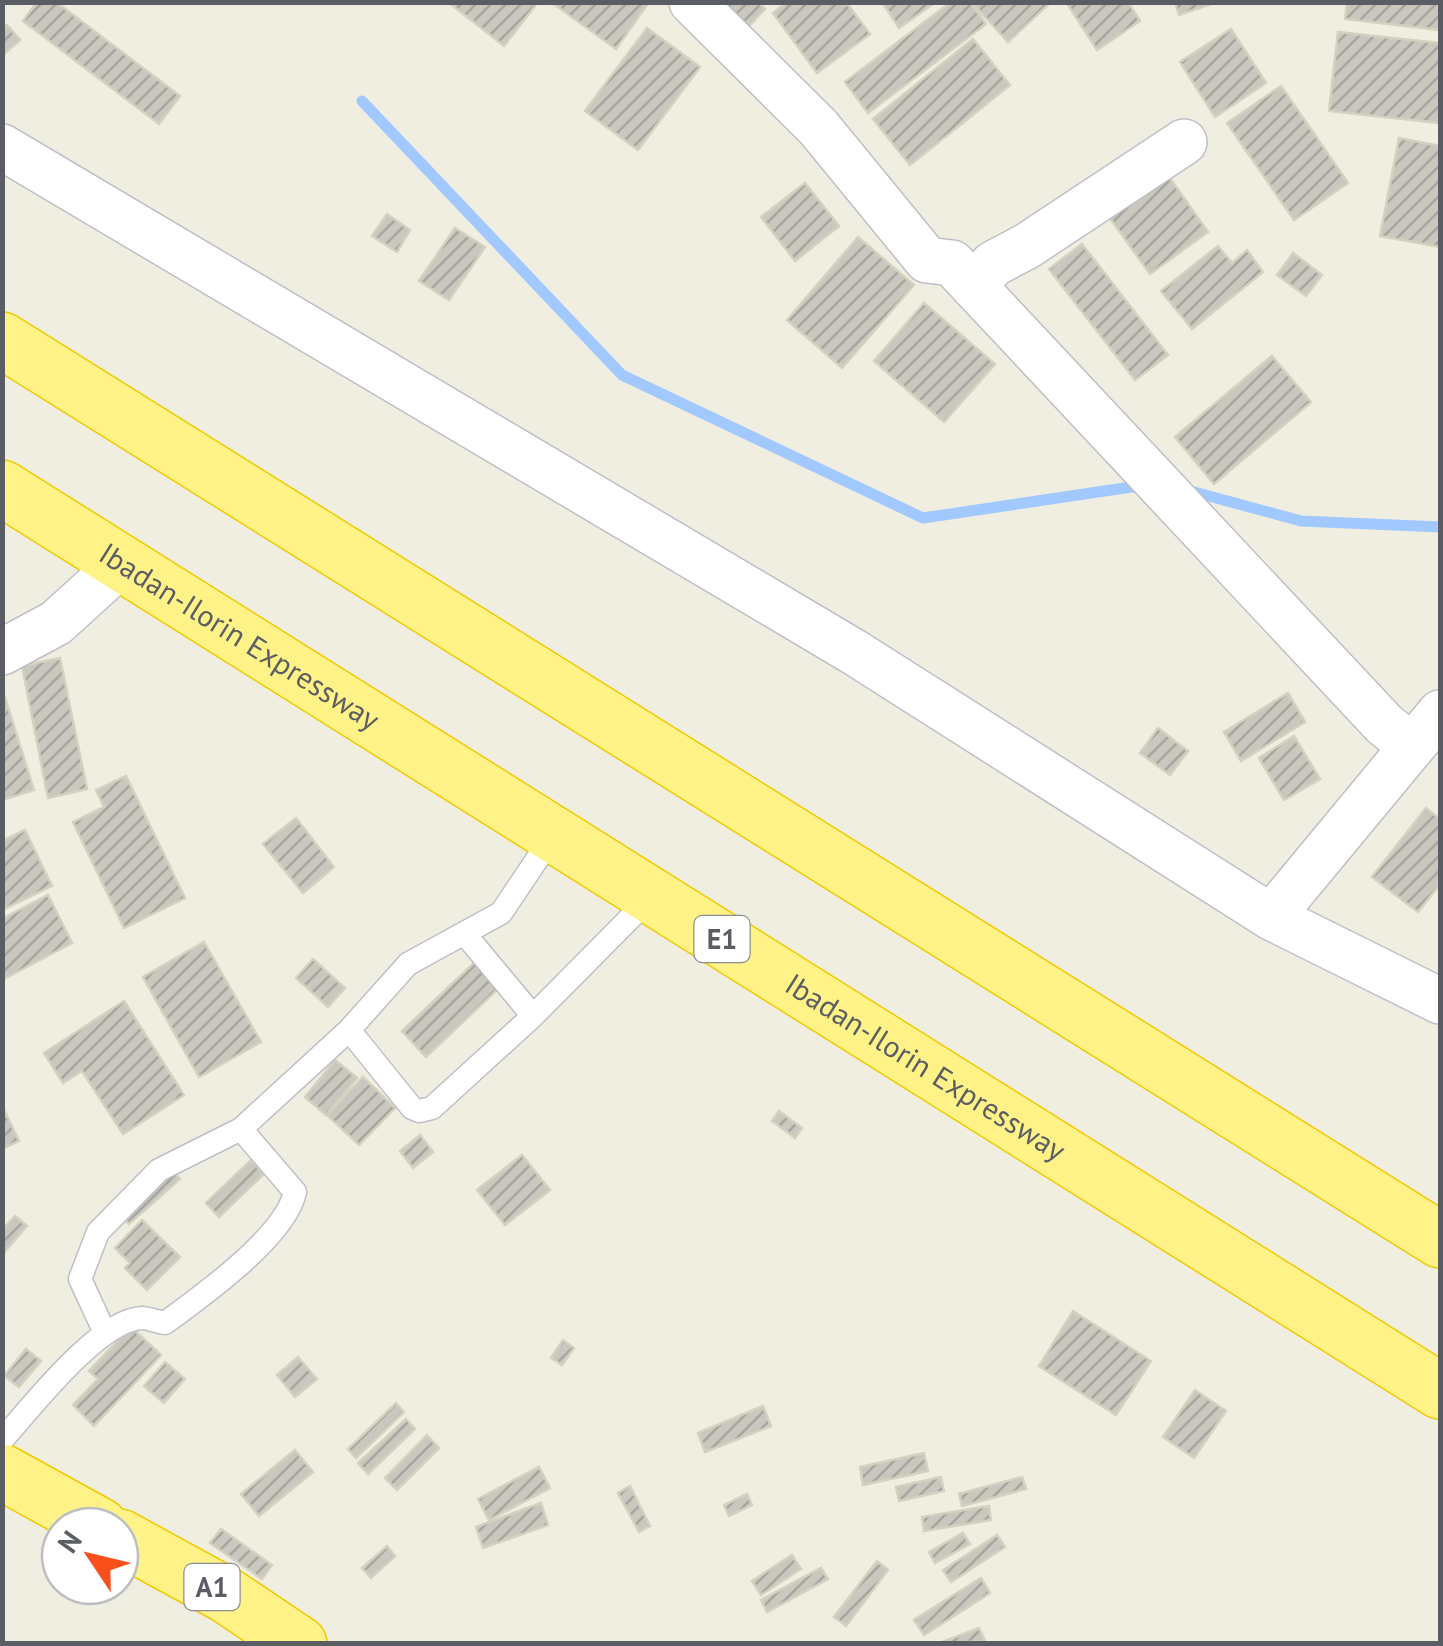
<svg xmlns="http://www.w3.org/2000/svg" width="1443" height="1646" viewBox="0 0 1443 1646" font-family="'PT Sans',sans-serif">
  <defs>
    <pattern id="building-hatch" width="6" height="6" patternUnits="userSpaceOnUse" patternTransform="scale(2.5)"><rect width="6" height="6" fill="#cac8be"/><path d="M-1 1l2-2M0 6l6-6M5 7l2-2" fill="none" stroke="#a7a69e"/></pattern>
  </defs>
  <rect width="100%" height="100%" fill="#efeee1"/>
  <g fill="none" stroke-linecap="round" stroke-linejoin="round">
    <path stroke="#a1c8ff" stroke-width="11" d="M 362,101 L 622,375 L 923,518 L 1145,485
      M 1187,490 L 1301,521 L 1440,527"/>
  </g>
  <path fill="url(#building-hatch)" stroke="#d4d1bf" stroke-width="2.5" d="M 37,2 L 56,2 L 180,96 L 159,124 L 23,21 Z
    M 448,2 L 538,2 L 504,46 Z
    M 551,2 L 649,2 L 616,49 Z
    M 719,2 L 758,2 L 765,9 L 747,28 Z
    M 787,2 L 846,2 L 870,34 L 817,73 L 773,13 Z
    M 882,2 L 936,2 L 899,28 Z
    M 951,2 L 970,2 L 986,24 L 868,113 L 845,82 Z
    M 977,2 L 1051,2 L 1008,42 L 974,5 Z
    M 1066,2 L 1128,2 L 1140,21 L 1097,50 Z
    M 1175,2 L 1217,2 L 1179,15 Z
    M 1347,2 L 1440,2 L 1440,30 L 1345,19 Z
    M 7,25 L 20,40 L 2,56 L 2,29 Z
    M 647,28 L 700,67 L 638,150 L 585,111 Z
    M 1231,29 L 1266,83 L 1215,117 L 1180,62 Z
    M 1338,32 L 1440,43 L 1440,123 L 1329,111 Z
    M 973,39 L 1010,85 L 910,165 L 873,119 Z
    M 1281,86 L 1348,183 L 1294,220 L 1227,123 Z
    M 1399,138 L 1440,146 L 1440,247 L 1380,236 Z
    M 1165,171 L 1208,232 L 1150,274 L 1107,214 Z
    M 805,183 L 839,226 L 795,261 L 761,217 Z
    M 387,214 L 410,230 L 397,252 L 372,236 Z
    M 455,228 L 485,247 L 449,300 L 419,281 Z
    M 858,237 L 914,285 L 842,368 L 787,320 Z
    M 1082,244 L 1168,355 L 1135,380 L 1049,269 Z
    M 1218,246 L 1232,263 L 1247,250 L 1263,272 L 1192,329 L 1161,291 Z
    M 1293,253 L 1322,275 L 1306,296 L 1277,275 Z
    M 924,303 L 995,364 L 944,422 L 874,361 Z
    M 1272,356 L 1311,402 L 1214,484 L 1175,437 Z
    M 60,658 L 87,789 L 48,798 L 22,666 Z
    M 2,688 L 34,790 L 2,800 Z
    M 1288,693 L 1305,722 L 1241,761 L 1224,732 Z
    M 1158,728 L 1188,751 L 1170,775 L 1140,753 Z
    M 1294,736 L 1320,779 L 1284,800 L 1259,758 Z
    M 126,776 L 185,898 L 124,928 L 73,822 L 104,807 L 96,790 Z
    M 1426,808 L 1440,819 L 1440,884 L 1418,912 L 1372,877 Z
    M 296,818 L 334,867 L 303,893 L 263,844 Z
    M 25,830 L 52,886 L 2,910 L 2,841 Z
    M 48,895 L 72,943 L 2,980 L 2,919 Z
    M 204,942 L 261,1042 L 199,1077 L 143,977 Z
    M 313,959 L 345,988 L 328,1007 L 296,978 Z
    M 476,961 L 500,987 L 426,1057 L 402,1031 Z
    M 124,1001 L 184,1095 L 123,1134 L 82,1071 L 63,1083 L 44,1053 Z
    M 335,1060 L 357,1078 L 326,1115 L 305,1097 Z
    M 363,1077 L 395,1108 L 359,1145 L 327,1115 Z
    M 2,1106 L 19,1141 L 2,1149 Z
    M 779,1111 L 802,1128 L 795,1138 L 772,1121 Z
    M 420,1135 L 433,1152 L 413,1168 L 400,1151 Z
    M 522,1155 L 550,1190 L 505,1225 L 477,1190 Z
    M 251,1160 L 264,1174 L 219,1217 L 206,1203 Z
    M 172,1170 L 180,1179 L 129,1224 L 123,1217 Z
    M 15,1216 L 27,1226 L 2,1255 L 2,1230 Z
    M 142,1220 L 180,1257 L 147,1290 L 125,1268 L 130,1263 L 115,1248 Z
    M 1073,1311 L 1151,1361 L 1116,1415 L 1039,1366 Z
    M 131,1327 L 161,1355 L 94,1426 L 73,1405 L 98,1379 L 89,1371 Z
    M 563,1340 L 574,1348 L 562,1365 L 551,1358 Z
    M 26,1349 L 41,1361 L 19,1387 L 4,1376 Z
    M 298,1357 L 317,1379 L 295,1397 L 277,1375 Z
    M 165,1362 L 185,1379 L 164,1403 L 144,1386 Z
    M 1195,1390 L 1226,1411 L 1194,1458 L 1163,1437 Z
    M 396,1403 L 404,1412 L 356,1458 L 348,1449 Z
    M 763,1406 L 771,1426 L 705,1452 L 698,1433 Z
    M 406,1419 L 415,1429 L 368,1474 L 358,1463 Z
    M 427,1435 L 439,1448 L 397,1490 L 385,1478 Z
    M 295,1450 L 313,1472 L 259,1516 L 241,1494 Z
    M 924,1453 L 928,1471 L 863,1485 L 860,1467 Z
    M 539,1467 L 550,1488 L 489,1520 L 478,1499 Z
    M 941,1477 L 944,1491 L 899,1501 L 896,1487 Z
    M 1022,1477 L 1026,1489 L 962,1506 L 959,1494 Z
    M 630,1486 L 650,1526 L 639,1532 L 618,1493 Z
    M 747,1494 L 752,1505 L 729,1516 L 724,1505 Z
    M 541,1503 L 548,1525 L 483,1548 L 476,1527 Z
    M 989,1506 L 991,1520 L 924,1531 L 922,1517 Z
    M 221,1529 L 272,1565 L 262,1579 L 210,1543 Z
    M 963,1533 L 970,1544 L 935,1563 L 929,1552 Z
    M 997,1535 L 1005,1547 L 951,1582 L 943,1570 Z
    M 387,1546 L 395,1556 L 371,1578 L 362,1568 Z
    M 792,1555 L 801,1569 L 761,1595 L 752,1581 Z
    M 877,1561 L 888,1570 L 846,1626 L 834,1617 Z
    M 821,1568 L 828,1579 L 767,1612 L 761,1600 Z
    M 981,1578 L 990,1593 L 924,1635 L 914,1620 Z
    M 979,1628 L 985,1641 L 937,1644 Z"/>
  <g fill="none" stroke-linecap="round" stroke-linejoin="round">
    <g stroke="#bfc0c7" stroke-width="25">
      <path id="lane" d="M 464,933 L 533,1016
        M 349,1030 L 412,1108 L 419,1111 L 432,1108 L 533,1016 L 651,897
        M 105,1333 L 80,1279 L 98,1232 L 159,1170 L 241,1129 L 349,1030 L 408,964 L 501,913 L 554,834
        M 2,1440 C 31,1408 98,1320 142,1318 C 148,1318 158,1322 165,1323 C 202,1296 286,1236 295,1192 L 241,1129"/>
    </g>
    <g stroke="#bfc0c7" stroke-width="48">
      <path id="street" d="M 692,2 L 818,127 L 927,260 L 952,263 L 1384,724 L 1412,747
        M 2,147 L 854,652 L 1271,917 L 1440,1001
        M 973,286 L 993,264 L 1027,246 L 1184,142
        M 2,652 L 56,623 L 122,563
        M 1271,917 L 1440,713"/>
    </g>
    <g stroke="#f0ca00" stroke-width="58">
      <g id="highway">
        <path d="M 2,340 L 1440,1240"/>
        <path id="s1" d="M 2,488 L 1440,1391"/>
        <path d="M 2,1472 L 100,1526"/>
        <path d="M 120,1537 L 226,1595 L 299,1644"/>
      </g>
    </g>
    <use href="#lane" stroke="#fff" stroke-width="22"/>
    <use href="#street" stroke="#fff" stroke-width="45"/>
    <use href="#highway" stroke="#fff388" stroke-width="55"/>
  </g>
  <g text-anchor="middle" stroke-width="8" stroke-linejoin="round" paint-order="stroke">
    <g fill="#fff" stroke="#8c8e92" stroke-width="2.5">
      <rect x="694.5" y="916" width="55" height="46" rx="8"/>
      <rect x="184.5" y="1564" width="55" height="46" rx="8"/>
    </g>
    <g font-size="28" font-weight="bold" fill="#5a5d64">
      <text x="722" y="949">E1</text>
      <text x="212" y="1597">A1</text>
    </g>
    <g font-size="30" fill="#5a5d64" stroke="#fff">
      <text dy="10" stroke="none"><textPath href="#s1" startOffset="280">Ibadan-Ilorin Expressway</textPath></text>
      <text dy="10" stroke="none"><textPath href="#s1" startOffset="1090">Ibadan-Ilorin Expressway</textPath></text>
    </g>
  </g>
  <rect width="1443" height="1646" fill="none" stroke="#5a5d64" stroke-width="10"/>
  <g transform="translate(90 1556) rotate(305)"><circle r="48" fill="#ffffff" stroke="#bdbec1" stroke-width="2.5"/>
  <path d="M0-8L18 38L0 25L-18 38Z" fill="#fb4f1b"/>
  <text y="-15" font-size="28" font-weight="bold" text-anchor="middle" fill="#5a5d64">N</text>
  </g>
</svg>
